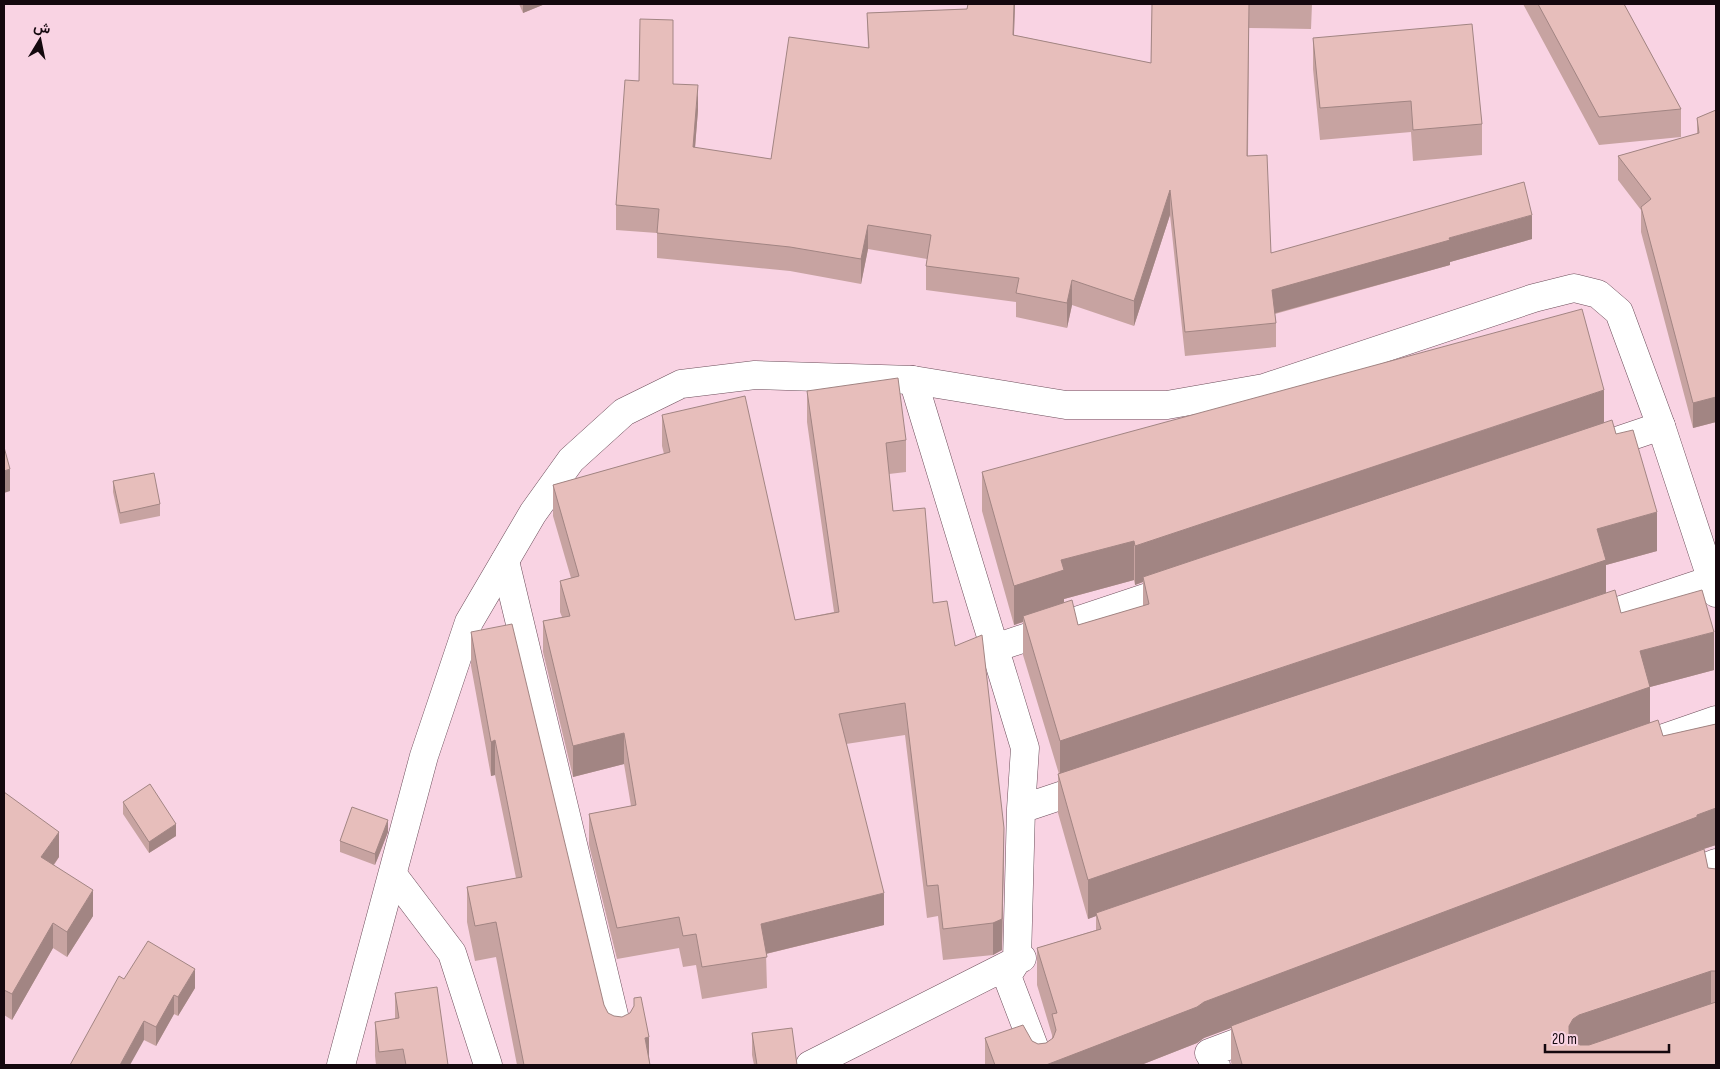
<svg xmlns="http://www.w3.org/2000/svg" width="1720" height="1069" viewBox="0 0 1720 1069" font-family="'Sofia Sans Condensed',Vazirmatn,sans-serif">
  <rect width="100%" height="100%" fill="#f9d3e3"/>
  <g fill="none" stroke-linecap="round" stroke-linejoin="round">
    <g stroke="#6d4e5b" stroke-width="29">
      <path id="minor" d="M 913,380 L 1025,748 L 1021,809
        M 1599,447 L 1661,426
        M 505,561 L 619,1036
        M 1585,622 L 1711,580
        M 995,648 L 1178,587
        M 1644,745 L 1716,720
        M 393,875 L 452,953 L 488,1065
        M 1673,880 L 1716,863
        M 810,1065 L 1022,958
        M 1041,1065 L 1007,976 L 1017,960 L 1021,809 L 1093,785
        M 1216,1065 L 1209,1053 L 1265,1032"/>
    </g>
    <g stroke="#6d4e5b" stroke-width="29">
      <path id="tertiary" d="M 341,1065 L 424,756 L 469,622 L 533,513 L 571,460 L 624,412 L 681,384 L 755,375 L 913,380 L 1066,405 L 1167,405 L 1264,388 L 1534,298 L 1574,288 L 1598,294 L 1619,312 L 1661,426 L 1716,593"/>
    </g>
    <use href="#minor" stroke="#fff" stroke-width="28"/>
    <use href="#tertiary" stroke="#fff" stroke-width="28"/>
  </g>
  <path fill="#c7a3a1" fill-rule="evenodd" d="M 519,4 L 545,4 L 523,13 Z
    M 968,4 L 1015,4 L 1014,35 L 1151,63 L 1152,4 L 1312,4 L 1311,29 L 1249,28 L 1248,156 L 1271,253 L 1532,239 L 1450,262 L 1450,265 L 1275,314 L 1276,323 L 1276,347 L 1185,356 L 1170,215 L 1134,326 L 1072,305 L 1067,328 L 1016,317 L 1016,302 L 926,290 L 926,266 L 927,259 L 868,249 L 861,284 L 790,271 L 657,258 L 657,233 L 616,230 L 616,205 L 673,84 L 698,110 L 695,148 L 771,159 L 868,48 L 867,13 L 967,9 Z
    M 1523,4 L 1624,4 L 1681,109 L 1681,137 L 1599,145 Z
    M 1313,38 L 1482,124 L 1482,155 L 1413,161 L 1411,132 L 1320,140 L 1313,69 Z
    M 1716,110 L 1716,422 L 1693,428 L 1641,232 L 1641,210 L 1618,180 L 1618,156 L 1697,134 L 1697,118 Z
    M 807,391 L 906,440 L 906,472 L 889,474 L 893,511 L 933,603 L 955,646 L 1004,859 L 1002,950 L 993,955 L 943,960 L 938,916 L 927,918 L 905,735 L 846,744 L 884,925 L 766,954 L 767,988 L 702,999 L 696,965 L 683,967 L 679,948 L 617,959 L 589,845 L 589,814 L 631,806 L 624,764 L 573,777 L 543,652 L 543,621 L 562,617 L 560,612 L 560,581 L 571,578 L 553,516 L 553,485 L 664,454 L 662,446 L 662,415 L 795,620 L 834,612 L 807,422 Z
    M 1604,423 L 1616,434 L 1657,551 L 1606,565 L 1606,592 L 1621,613 L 1714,670 L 1650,687 L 1650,722 L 1663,736 L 1716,724 L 1716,845 L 1704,849 L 1708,868 L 1716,869 L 1716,1065 L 1232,1065 L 1231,1062 L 1231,1028 L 1204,1038 L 1197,1043 L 1141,1065 L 985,1065 L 985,1038 L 1032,1041 L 1038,1044 L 1046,1043 L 1052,1039 L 1052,1035 L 1037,985 L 1037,948 L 1096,930 L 1096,916 L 1088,919 L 1058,813 L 1058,774 L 1059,774 L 1023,655 L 1023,622 L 1014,625 L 982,511 L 982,472 ZM 1134,580 L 1135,585 L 1143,582 L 1143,606 L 1078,625 L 1064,603 L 1064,599 Z
    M 113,481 L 160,504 L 160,516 L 120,524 L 113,492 Z
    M 471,632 L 604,1005 L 608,1013 L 649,1056 L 650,1065 L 517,1065 L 496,957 L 475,961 L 467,922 L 467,887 L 516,878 L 495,775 L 491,776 L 471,666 Z
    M 4,792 L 59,857 L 54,865 L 93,916 L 67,957 L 53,948 L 12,1020 L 4,1015 Z
    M 123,802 L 176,836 L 149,853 L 123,814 Z
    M 388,832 L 375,865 L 340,852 L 340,841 Z
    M 124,979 L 195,988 L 178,1016 L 174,1014 L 156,1046 L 144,1040 Z
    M 395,993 L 448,1065 L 376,1065 L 375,1056 L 375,1022 L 395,1019 Z
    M 752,1033 L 797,1065 L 754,1065 L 752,1055 Z"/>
  <path fill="#a28583" d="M 523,4 L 545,4 L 523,13 Z
    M 1014,4 L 1015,4 L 1013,59 L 1013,35 Z
    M 698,85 L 698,110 L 693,172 L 693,147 Z
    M 1170,190 L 1170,215 L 1134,326 L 1134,301 Z
    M 1532,215 L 1532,239 L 1450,262 L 1450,265 L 1272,314 L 1272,290 L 1449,238 Z
    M 868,225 L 868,249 L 861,284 L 861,259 Z
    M 1072,280 L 1072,305 L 1067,328 L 1067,303 Z
    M 1604,390 L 1604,429 L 1143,577 L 1143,582 L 1135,585 L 1135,546 Z
    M 1716,397 L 1716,422 L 1693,428 L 1693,403 Z
    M 10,469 L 10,491 L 4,493 L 4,471 Z
    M 1657,512 L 1657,551 L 1606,565 L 1606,598 L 1060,779 L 1060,741 L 1597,529 Z
    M 1134,541 L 1134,580 L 1064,599 L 1064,609 L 1023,616 L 1023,622 L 1014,625 L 1014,586 L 1061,560 Z
    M 1714,632 L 1714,670 L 1650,687 L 1650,726 L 1096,913 L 1096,916 L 1088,919 L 1088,880 L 1640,651 Z
    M 624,733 L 624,764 L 573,777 L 573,746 Z
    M 495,740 L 495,775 L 491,776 L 491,742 Z
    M 1716,808 L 1716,845 L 1697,851 L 1697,853 L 1204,1038 L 1197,1043 L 1141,1065 L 1046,1065 L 1204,1002 L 1697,815 Z
    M 388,820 L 388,832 L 375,865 L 375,854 Z
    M 176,824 L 176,836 L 149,853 L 149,842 Z
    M 1004,828 L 1002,950 L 993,955 L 993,923 Z
    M 59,832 L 59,857 L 41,882 L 41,857 Z
    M 93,890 L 93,916 L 67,957 L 67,932 Z
    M 884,893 L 884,925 L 761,955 L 761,924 Z
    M 53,923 L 53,948 L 12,1020 L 12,994 Z
    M 195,969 L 195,988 L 178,1016 L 178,997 Z
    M 1711,971 L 1711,1006 L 1569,1061 L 1569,1026 L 1573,1019 L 1579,1015 Z
    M 174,995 L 174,1014 L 156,1046 L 156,1027 Z
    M 144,1021 L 144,1040 L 130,1065 L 120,1065 Z
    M 649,1037 L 649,1065 L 645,1038 Z"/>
  <path fill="#e7bebb" stroke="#a28583" d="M 968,4 L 1014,4 L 1013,35 L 1151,63 L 1152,4 L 1249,4 L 1247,156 L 1267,155 L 1271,253 L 1524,182 L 1532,215 L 1449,238 L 1450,240 L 1272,290 L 1276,323 L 1185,332 L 1170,190 L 1134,301 L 1072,280 L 1067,303 L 1016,293 L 1019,278 L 926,266 L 931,235 L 868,225 L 861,259 L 790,247 L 657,233 L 659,209 L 616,205 L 625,80 L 639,81 L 640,19 L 673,20 L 673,84 L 698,85 L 693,147 L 771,159 L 789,37 L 869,48 L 867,13 L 967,9 Z
    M 1538,4 L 1624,4 L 1681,109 L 1599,117 Z
    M 1472,24 L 1482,124 L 1413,130 L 1411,101 L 1320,108 L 1313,38 Z
    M 1716,110 L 1716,397 L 1693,403 L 1641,207 L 1651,199 L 1618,156 L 1699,133 L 1697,118 Z
    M 1582,309 L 1604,390 L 1135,546 L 1134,541 L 1061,560 L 1064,570 L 1014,586 L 982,472 Z
    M 898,378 L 906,440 L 886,443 L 893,511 L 925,508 L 933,603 L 947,601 L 955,646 L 982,635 L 1004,828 L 1002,919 L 993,923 L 943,929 L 938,885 L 927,886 L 905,703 L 839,714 L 884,893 L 761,924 L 767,957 L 702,967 L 696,934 L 683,936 L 679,917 L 617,928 L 589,814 L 636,805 L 624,733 L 573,746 L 543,621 L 570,616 L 560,581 L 579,576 L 553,485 L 670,452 L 662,415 L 745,396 L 795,620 L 839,612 L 807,391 Z
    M 1612,420 L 1616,434 L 1633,430 L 1657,512 L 1597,529 L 1606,560 L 1060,741 L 1023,616 L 1072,600 L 1078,625 L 1149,604 L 1143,577 Z
    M 4,447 L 10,469 L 4,471 Z
    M 154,473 L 160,504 L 120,513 L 113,481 Z
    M 1615,590 L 1621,613 L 1702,590 L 1714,632 L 1640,651 L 1650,687 L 1088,880 L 1058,774 Z
    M 512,624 L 604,1005 L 608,1013 L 614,1016 L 622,1017 L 630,1013 L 634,1006 L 634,998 L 641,997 L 649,1037 L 645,1038 L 650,1065 L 524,1065 L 496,922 L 475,926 L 467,887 L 522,877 L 495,740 L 491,742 L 471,632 Z
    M 1658,720 L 1663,736 L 1716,724 L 1716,808 L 1697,815 L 1697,817 L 1204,1002 L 1197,1007 L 1046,1065 L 995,1065 L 985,1038 L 1023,1025 L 1032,1041 L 1038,1044 L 1046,1043 L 1053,1038 L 1056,1030 L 1052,1014 L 1057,1013 L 1037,948 L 1101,929 L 1096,913 Z
    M 150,784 L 176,824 L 149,842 L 123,802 Z
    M 4,792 L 59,832 L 41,857 L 93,890 L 67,932 L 53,923 L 12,994 L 4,990 Z
    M 352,807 L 388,820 L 375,854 L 340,841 Z
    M 1704,849 L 1708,868 L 1716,869 L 1716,971 L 1711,971 L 1579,1015 L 1573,1019 L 1569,1026 L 1569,1035 L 1573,1041 L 1580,1045 L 1589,1045 L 1716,1002 L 1716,1065 L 1238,1065 L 1242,1064 L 1231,1026 Z
    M 148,941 L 195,969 L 178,997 L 174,995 L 156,1027 L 144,1021 L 120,1065 L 70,1065 L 119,976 L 124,979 Z
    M 437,987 L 448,1065 L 406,1065 L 403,1049 L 379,1052 L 375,1022 L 399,1018 L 395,993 Z
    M 792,1028 L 797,1065 L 757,1065 L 752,1033 Z"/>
  <rect width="1720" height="1069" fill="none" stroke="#14080e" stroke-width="10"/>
  <g transform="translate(40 40) rotate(10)" stroke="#f9d3e3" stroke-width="4" paint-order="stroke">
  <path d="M0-4L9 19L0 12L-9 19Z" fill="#14080e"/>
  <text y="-8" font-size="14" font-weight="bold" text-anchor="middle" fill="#14080e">ش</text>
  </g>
  <path d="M1545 1044v8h124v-8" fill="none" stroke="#14080e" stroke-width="2.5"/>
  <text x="1552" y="1044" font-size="15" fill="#14080e" stroke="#f9d3e3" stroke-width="4" paint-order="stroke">20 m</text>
</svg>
